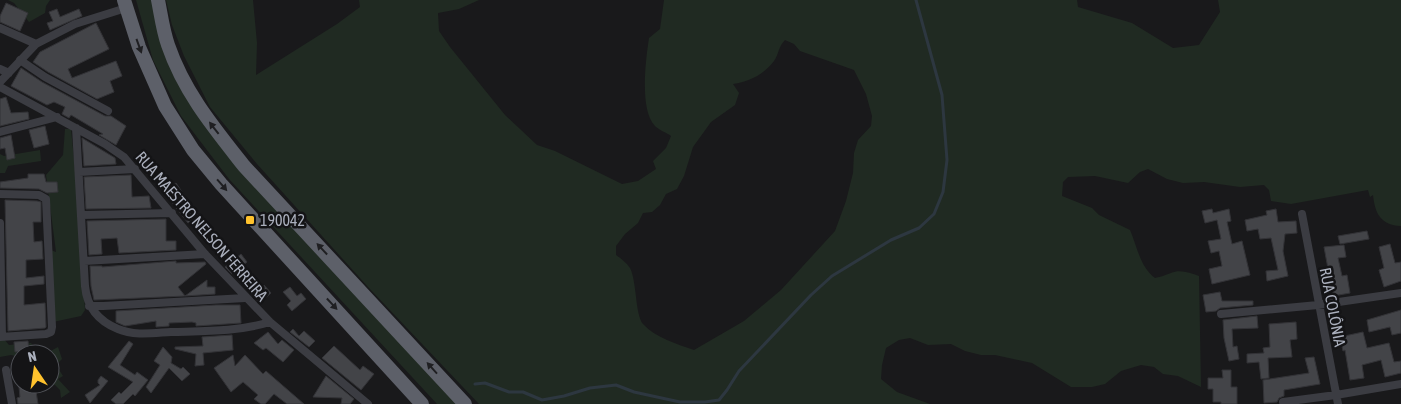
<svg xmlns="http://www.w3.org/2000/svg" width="1401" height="404" viewBox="0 0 1401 404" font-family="'Asap Condensed',sans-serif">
  <rect width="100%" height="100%" fill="#19191b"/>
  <path fill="#202a22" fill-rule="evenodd" d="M 8,0 L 50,0 L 46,6 L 45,13 L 29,22 L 14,3 Z
    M 136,0 L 154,0 L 192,104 L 457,404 L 437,404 L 229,179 L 181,116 L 153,60 Z
    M 166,0 L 253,0 L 257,43 L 256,75 L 337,24 L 360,7 L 359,0 L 479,0 L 459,9 L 438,13 L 439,31 L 450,47 L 505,115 L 537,145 L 555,151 L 622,184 L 638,181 L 656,169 L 653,161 L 666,148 L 671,136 C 667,133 659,130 655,126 C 639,110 646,58 649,38 L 660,29 L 664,0 L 1077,0 L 1078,7 L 1132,23 L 1173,48 L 1199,45 L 1220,12 L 1218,0 L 1401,0 L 1401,226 C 1381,225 1375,214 1373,195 L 1370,197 L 1368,190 L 1291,204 L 1271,201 L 1269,190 L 1264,185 L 1240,187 L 1204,182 L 1183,183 L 1167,179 L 1148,169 L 1140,172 L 1128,183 L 1095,176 L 1068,177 L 1063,182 L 1062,196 L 1092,208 L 1099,215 L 1130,230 C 1137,246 1140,267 1155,278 C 1161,277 1165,275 1171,273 C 1180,269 1190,273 1199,276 L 1201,387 L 1178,376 L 1163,374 L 1154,367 L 1141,365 L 1121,371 L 1105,384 L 1092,387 L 1071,387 L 1032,363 L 995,355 L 981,355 L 965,351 L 951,344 L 928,345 L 910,338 L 899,340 L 886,348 L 882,365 L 881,379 L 897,392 L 930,404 L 479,404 L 369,288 L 257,164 L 210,107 L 184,56 L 172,25 ZM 785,40 L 794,44 L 800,51 L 854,70 L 866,94 L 872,116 L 871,126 L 858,140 L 854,153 L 853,173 L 846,201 L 835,231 L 781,290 L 744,321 L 694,350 C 677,344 656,338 643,324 C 635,314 637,282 630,268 C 627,263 620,258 616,255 L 616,246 L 625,234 L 638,223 L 643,213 L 652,212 L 660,205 L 666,194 L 677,189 L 684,176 L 693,147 L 711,122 L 735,105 L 739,93 L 733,84 C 750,81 763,75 774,61 C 779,54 778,47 785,40 Z
    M 65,129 L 71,129 L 78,199 L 85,310 L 81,316 L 53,322 L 48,249 L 56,252 L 46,175 L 63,155 Z
    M 40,150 L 41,161 L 8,166 L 5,173 L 0,173 L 0,154 L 4,156 Z
    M 0,339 L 4,339 L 9,345 L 31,343 L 40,354 L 20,354 L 20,357 L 11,355 L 0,357 Z
    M 58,347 L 62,359 L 56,365 L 63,376 L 58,379 L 70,392 L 61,398 L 60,390 L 55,385 L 38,387 L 37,384 L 50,384 L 50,354 L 45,354 Z"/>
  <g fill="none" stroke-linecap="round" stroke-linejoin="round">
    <path stroke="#2d3740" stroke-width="3" d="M 475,384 L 485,383 L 509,392 L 523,392 L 542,400 L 564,396 L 590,388 L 616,385 L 634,392 L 680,402 L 705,402 L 719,400 L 727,390 L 739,371 L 811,295 L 832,276 L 891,240 L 919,228 L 934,214 L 943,192 L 947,160 L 942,95 L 916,0"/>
  </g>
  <path fill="#434448" stroke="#333337" d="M 6,3 L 28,13 L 20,31 L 0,22 L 0,16 Z
    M 57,9 L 60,17 L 79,9 L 82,16 L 50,30 L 47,23 L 53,21 L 49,12 Z
    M 96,23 L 109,49 L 68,69 L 72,78 L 116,61 L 122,76 L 110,81 L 114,92 L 97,99 L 48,72 L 33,62 L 40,52 Z
    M 21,68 L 42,82 L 105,116 L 111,116 L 126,126 L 116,145 L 99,135 L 103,134 L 71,115 L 69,118 L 62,114 L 65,107 L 54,102 L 47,105 L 11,86 Z
    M 6,97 L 11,113 L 28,112 L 29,119 L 0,126 L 0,99 Z
    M 45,126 L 49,144 L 34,148 L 29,130 Z
    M 11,135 L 15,158 L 7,160 L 5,148 L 0,149 L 0,138 Z
    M 82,138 L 115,158 L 116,164 L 84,166 Z
    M 28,174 L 44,174 L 46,182 L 57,182 L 58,192 L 47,193 L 39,189 L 0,188 L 0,182 L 28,178 Z
    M 131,175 L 132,197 L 149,196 L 151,208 L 86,209 L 84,177 Z
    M 176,183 L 198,215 L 188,223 L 164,192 Z
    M 5,200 L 37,201 L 41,202 L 41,222 L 33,222 L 34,242 L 42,241 L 43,259 L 26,260 L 26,278 L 44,276 L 44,284 L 24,286 L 24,305 L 45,303 L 46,327 L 45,328 L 8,331 Z
    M 1212,209 L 1213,213 L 1229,209 L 1231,221 L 1227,222 L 1232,244 L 1242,241 L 1250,275 L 1212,284 L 1209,269 L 1222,266 L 1219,251 L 1211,253 L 1208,241 L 1221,239 L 1217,220 L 1205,223 L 1202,211 Z
    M 1276,209 L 1278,222 L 1296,221 L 1297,233 L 1285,234 L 1283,251 L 1288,276 L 1267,281 L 1266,271 L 1278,270 L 1271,238 L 1260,239 L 1258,229 L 1247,231 L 1245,220 L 1267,215 L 1266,211 Z
    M 166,219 L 166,241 L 176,241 L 176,250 L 119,253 L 117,238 L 101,239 L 102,254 L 89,255 L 87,221 Z
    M 1367,231 L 1369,239 L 1340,244 L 1338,236 Z
    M 1390,244 L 1395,263 L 1401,262 L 1401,281 L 1384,287 L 1379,270 L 1384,268 L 1379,247 Z
    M 1344,245 L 1346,257 L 1338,258 L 1342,276 L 1347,275 L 1350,293 L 1333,296 L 1324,247 Z
    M 241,254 L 247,262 L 232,274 L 225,267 Z
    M 176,261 L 176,263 L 205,262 L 206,264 L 178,287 L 185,296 L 94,300 L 91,286 L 90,266 L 102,266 L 102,267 Z
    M 207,280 L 207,287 L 215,287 L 215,294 L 185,296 Z
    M 252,280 L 260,289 L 264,285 L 271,293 L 260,303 L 245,287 Z
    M 290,287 L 297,296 L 301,293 L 306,299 L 292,311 L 287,305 L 291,301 L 283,292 Z
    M 1220,292 L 1222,301 L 1253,301 L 1253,305 L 1220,308 L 1216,311 L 1206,312 L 1203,295 Z
    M 216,305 L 240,305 L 241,323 L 196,326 L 196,323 L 192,322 L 169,323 L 169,326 L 156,327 L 156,321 L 125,326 L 116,322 L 116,311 Z
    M 1401,310 L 1401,333 L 1392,335 L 1390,327 L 1369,332 L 1367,320 Z
    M 1257,316 L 1258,328 L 1232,329 L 1233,347 L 1237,346 L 1239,359 L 1229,361 L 1224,338 L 1223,320 Z
    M 1296,322 L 1297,339 L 1290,340 L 1292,357 L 1268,358 L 1269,378 L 1261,379 L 1259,362 L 1247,363 L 1247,354 L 1264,353 L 1263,348 L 1270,347 L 1269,324 Z
    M 293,329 L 299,336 L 304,331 L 315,341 L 309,347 L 290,332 Z
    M 268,332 L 278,344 L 282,340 L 294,350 L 283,362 L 266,348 L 263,350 L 254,343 Z
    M 1363,332 L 1367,348 L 1389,343 L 1394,362 L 1401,361 L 1401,373 L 1385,377 L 1381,360 L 1362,365 L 1364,378 L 1350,380 L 1345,350 L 1343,351 L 1340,337 Z
    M 232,335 L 233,350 L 203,353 L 204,365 L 195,366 L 196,354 L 175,349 L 175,347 L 203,346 L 202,337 Z
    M 28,341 L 29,351 L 15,352 L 14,342 Z
    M 129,341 L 133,344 L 120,365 L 135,375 L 137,372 L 148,380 L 135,396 L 133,394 L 123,404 L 116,404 L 111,400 L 119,392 L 121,394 L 133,382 L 108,367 Z
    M 334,346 L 360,370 L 363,366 L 374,374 L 361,390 L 322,358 Z
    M 163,347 L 172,357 L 171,363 L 181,369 L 183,367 L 190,374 L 182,381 L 169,368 L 151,393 L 146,387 L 160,365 L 154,361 Z
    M 233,355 L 235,366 L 245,355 L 263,374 L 266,371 L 304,404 L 287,404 L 274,394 L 265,404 L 261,404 L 254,399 L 258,395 L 243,382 L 231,392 L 214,368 Z
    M 1314,357 L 1320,384 L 1284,390 L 1284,396 L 1279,398 L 1277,402 L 1264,403 L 1263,380 L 1309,373 L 1305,358 Z
    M 1222,370 L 1231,370 L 1231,387 L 1237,387 L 1237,404 L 1221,404 L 1221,402 L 1213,402 L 1213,389 L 1208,389 L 1208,378 L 1223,378 Z
    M 101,376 L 108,381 L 90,403 L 85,395 L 100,385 L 98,383 L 98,380 Z
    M 326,376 L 354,399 L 350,404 L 341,404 L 342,398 L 313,397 Z
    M 35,385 L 38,404 L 18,404 L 17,398 L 20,397 L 19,387 Z"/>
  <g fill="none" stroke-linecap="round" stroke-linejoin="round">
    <path stroke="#3b3c42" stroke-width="8" d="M 0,28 L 36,44
      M 20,60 L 45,77 L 108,111
      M 0,69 L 9,73
      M 0,82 L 36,44 L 75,24 L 126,8
      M 0,87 L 105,144 L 124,157 L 205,254 L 270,322 L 368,404
      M 76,128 L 85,286 C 87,307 98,321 118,329 C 134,336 153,333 171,332 C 204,331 237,332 270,322
      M 0,132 L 57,117
      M 79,172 L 135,169
      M 0,194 L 39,195 L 46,199 L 52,327 L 51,332 L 46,334 L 0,337
      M 1302,214 L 1338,404
      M 82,215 L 172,213
      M 0,223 L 2,337
      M 84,261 L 205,254
      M 89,306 L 103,306 L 245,298
      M 1221,314 L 1318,305 L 1401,293
      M 6,370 L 12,404
      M 1283,402 L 1336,395 L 1401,384"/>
    <path stroke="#5d6069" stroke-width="14" d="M 124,0 L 139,47 L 165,106 L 193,150 L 221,184 L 422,404
      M 158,0 C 161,15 163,31 168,45 C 184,92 214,128 244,166 L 465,404"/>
  </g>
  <defs><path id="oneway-solid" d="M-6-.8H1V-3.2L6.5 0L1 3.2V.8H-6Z" transform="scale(1.25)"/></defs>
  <g fill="#1f1f22">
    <use href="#oneway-solid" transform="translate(139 46) rotate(70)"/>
    <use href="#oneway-solid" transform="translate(214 128) rotate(-128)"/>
    <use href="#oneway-solid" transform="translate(222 185) rotate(49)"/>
    <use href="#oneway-solid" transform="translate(322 249) rotate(-133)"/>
    <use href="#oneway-solid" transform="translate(332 304) rotate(47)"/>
    <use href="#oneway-solid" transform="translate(432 368) rotate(-132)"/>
  </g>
  <rect fill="#ffc22d" stroke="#141416" stroke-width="2" x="245" y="215" width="10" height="10" rx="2.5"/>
  <g text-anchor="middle" stroke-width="5" stroke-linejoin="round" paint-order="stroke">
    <g font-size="16" fill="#aaafbc" stroke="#141416" text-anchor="start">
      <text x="260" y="226">190042</text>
    </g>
    <g font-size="16" fill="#aaafbc" stroke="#141416">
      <text transform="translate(202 226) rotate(49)" y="6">RUA MAESTRO NELSON FERREIRA</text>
      <text transform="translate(1333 307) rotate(79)" y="6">RUA COLÔNIA</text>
    </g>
  </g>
  <g transform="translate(35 369) rotate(347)"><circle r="24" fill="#141416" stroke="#505258"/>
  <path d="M0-4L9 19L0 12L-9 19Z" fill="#ffc22d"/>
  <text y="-8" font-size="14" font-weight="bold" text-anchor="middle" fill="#aaafbc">N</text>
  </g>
</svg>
